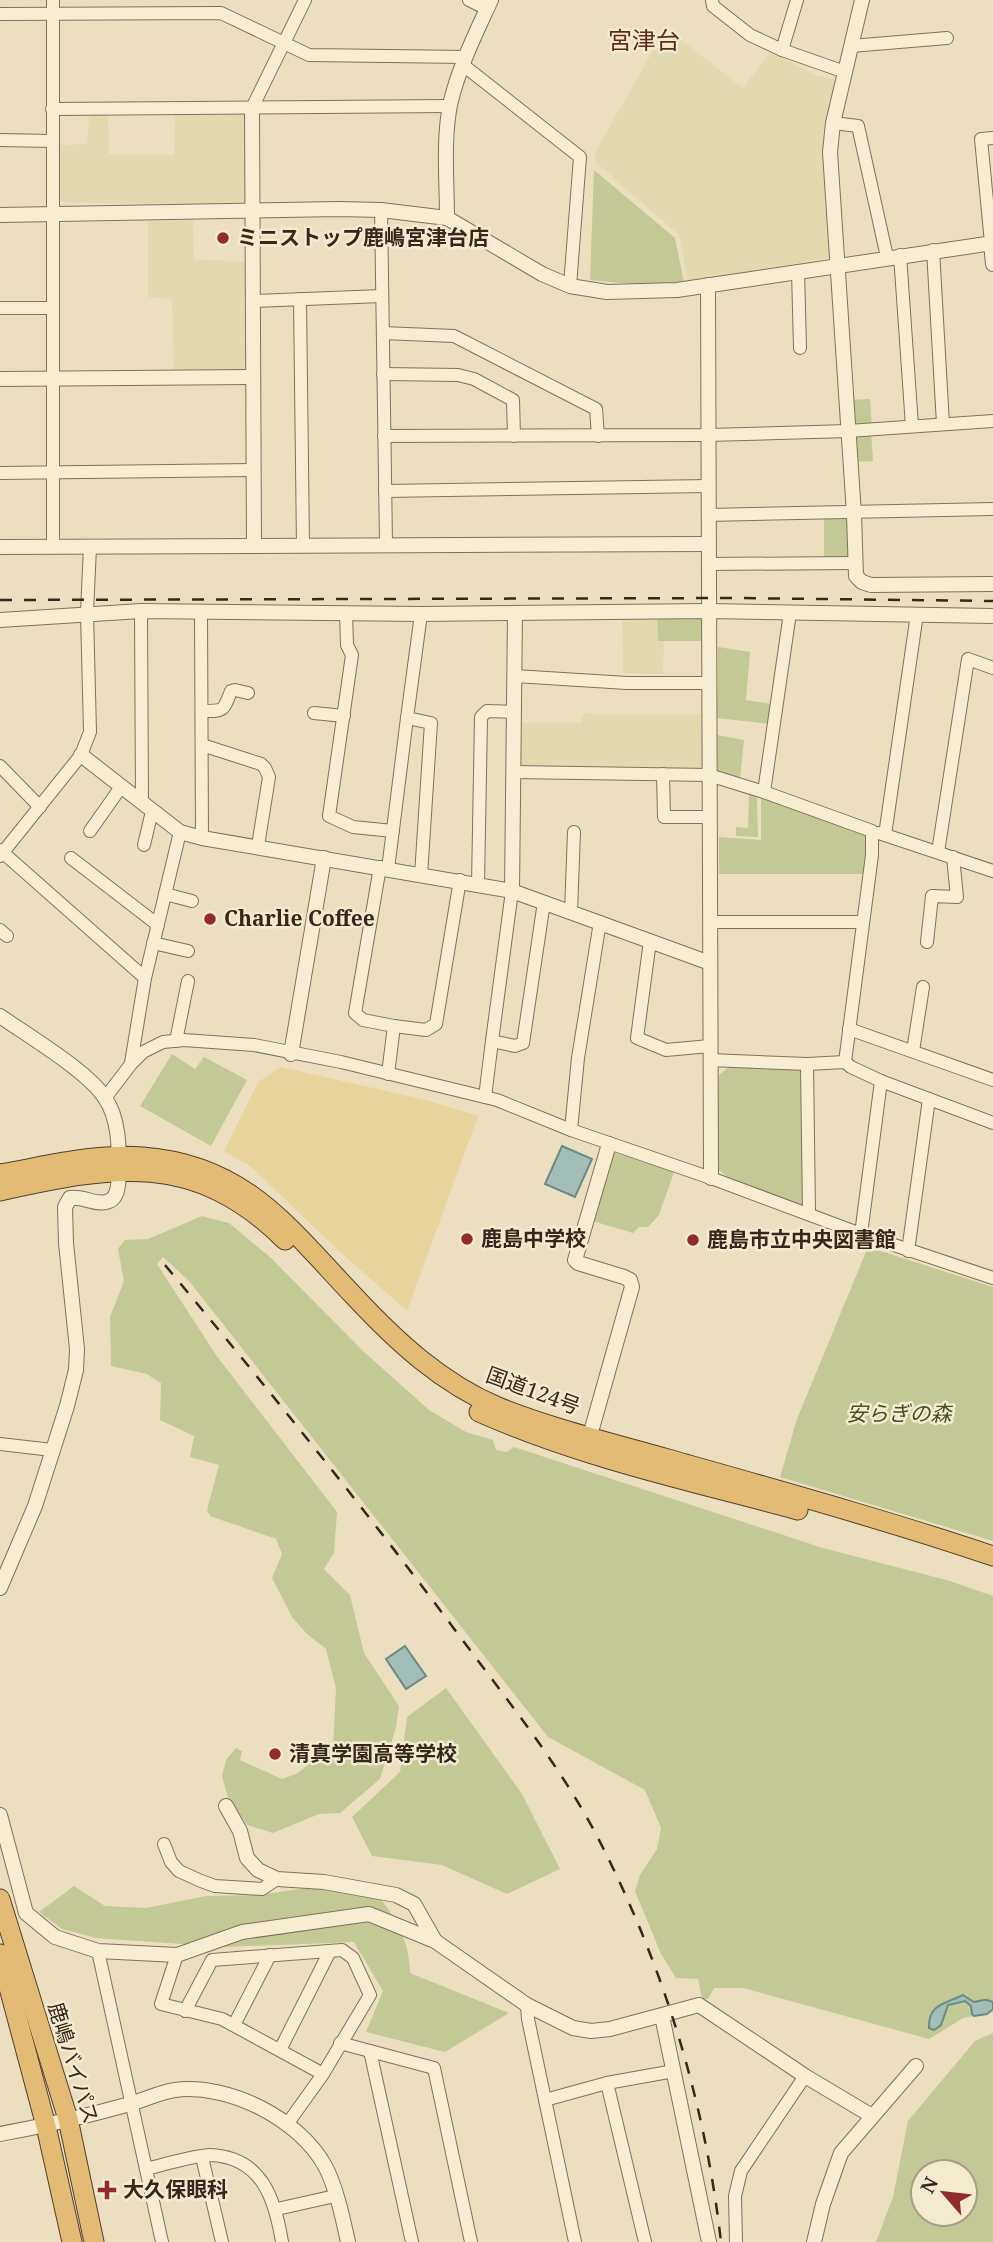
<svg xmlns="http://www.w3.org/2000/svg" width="993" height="2242" viewBox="0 0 993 2242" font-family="'Noto Serif','Noto Sans JP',serif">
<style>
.farmland{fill:#e1daae}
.green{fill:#c2c994;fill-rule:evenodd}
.sand{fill:#e7d59d}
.water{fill:#a3beb6;stroke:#6a8b84;stroke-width:2}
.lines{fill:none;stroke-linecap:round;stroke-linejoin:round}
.minor-casing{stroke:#847059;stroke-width:14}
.tertiary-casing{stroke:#847059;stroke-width:16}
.trunk-casing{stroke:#513f2d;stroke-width:21}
.minor{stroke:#f7edd2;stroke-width:12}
.tertiary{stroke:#f7edd2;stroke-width:14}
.trunk{stroke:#e4bb75;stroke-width:19}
.rail{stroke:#34281d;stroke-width:2.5;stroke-dasharray:12 12;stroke-linecap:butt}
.poi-dot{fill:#902c2b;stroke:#f4eacf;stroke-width:2.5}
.labels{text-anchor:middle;stroke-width:5;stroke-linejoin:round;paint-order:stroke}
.poi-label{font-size:21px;font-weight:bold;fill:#34281d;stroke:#f4eacf;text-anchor:start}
.street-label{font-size:21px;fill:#34281d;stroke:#f4eacf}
.park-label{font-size:21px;font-style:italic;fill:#445024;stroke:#f4eacf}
.quarter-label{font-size:24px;fill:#5f2d1e;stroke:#f4eacf}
</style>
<rect width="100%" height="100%" fill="#ecdfc0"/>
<g class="farmland">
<path d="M666 28 743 88 770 52 818 76 838 80 825 129 829 258 688 282 679 235 595 162V152Z"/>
<path d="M245 113 247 205 58 202 59 145 87 144 89 116 108 115 109 154 174 155 175 114Z"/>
<path d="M193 220 194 259 246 262 247 372H174L172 299 148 297V221Z"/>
<path d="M657 616 658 640 664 641 663 674 623 673 622 617Z"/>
<path d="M584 713 600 715 704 714 705 763 700 768 518 769 519 723H581Z"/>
</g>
<g class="green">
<path d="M594 170 675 238 684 283 642 285 590 280Z"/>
<path d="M870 399 872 427 850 429 848 400Z"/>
<path d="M871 431 873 461 852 462 849 432Z"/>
<path d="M853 515V562H824V516Z"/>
<path d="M702 615 705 619V641H658L657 616Z"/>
<path d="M718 647 750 652 746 700 772 704 770 724 717 718Z"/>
<path d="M717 735 744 740 740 779 714 773Z"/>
<path d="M749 793 757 797 758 837 736 836V827L748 828Z"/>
<path d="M761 797 867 836 865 874H719V837L761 840Z"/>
<path d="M172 1054 195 1069 204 1057 247 1080 211 1146 140 1106Z"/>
<path d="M804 1067 805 1209 729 1178 719 1170 716 1121 719 1075 728 1068Z"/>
<path d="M609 1151 674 1172 659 1215 648 1227H639L633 1233 589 1220Z"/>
<path d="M202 1216 229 1223 271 1258 363 1351 429 1410 466 1432 493 1440 496 1450 507 1452 514 1447 823 1548 950 1581 993 1596V2012L963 2018 929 2039 743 1988H714L708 1999H702L698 1979 676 1978 661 1954 635 1891 640 1875 657 1849 661 1828 645 1790 548 1737 189 1281 163 1257 157 1264 216 1355 337 1512 334 1553 324 1569 350 1595 364 1653 399 1706 396 1727 380 1779 340 1813 319 1814 273 1833 247 1825 228 1798 222 1776 226 1760 236 1748 242 1751 240 1760 282 1779 296 1774 333 1747 336 1688 326 1649 307 1634 292 1617 272 1578 282 1554 276 1539 210 1516 207 1510 219 1465 190 1457 194 1436 160 1420 161 1383 147 1374 111 1366 110 1317 124 1281 118 1249 125 1240 148 1239Z"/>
<path d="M868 1247 993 1287V1541L780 1477 797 1419Z"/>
<path d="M446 1688 522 1794 560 1869 507 1894 442 1865 372 1856 352 1817 400 1772 407 1717Z"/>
<path d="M356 1881C380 1890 398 1921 406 1945 409 1954 409 1964 410 1973L509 2013 445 2052 366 2032 383 1991 354 1942 225 1947 96 1938 62 1929 39 1912 74 1886 105 1906 146 1908 206 1896 258 1895Z"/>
<path d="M993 2033V2242H876L893 2197 908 2121 975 2041ZM965 2172V2214H923V2172Z"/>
</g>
<path class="sand" d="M281 1067 430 1101 478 1116 407 1311 339 1251 250 1166 224 1151 258 1082Z"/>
<g class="water">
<path d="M562 1146 592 1159 575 1197 545 1184Z"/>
<path d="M405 1646 426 1676 406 1689 386 1659Z"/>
<path d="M963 1995 974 2002C981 2001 985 1998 993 2002V2009L987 2014 974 2016 972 2014 971 2006 965 2001 948 2005 941 2025 934 2030 929 2028C928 2004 945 2004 963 1995Z"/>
</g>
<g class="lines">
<defs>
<g id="minor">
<path d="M53 0V547"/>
<path d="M469 0 487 9"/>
<path d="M712 0 713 6 750 35 782 50 845 72"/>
<path d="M0 14 221 13 309 55 466 57"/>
<path d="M851 46 947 38"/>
<path d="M782 50 797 0"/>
<path d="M463 65 580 157 570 286"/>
<path d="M252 108 305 0"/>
<path d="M52 109 450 106"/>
<path d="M833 123 858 126 887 257"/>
<path d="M0 140 52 141"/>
<path d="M381 210 386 543"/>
<path d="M991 243 981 139 993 138"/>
<path d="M933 250 943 424"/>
<path d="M900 255 912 426"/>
<path d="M798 271 800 348"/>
<path d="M300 299 303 546"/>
<path d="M253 301 382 296"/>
<path d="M0 308H52"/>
<path d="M383 333 454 336 596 409 598 436"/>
<path d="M383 374 458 375 474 379 513 400 514 436"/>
<path d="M384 436 708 435 848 431 993 421"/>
<path d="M0 473 253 470"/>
<path d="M385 491 708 486"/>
<path d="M708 515 993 509"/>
<path d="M708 564 855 563"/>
<path d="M141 611 142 803"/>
<path d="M201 611 202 838"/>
<path d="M346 613 347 645 352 655 329 816 353 827 393 831"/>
<path d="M421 614 407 718 431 723 421 875"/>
<path d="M515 676 627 683H708"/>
<path d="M202 711C224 711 223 712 231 691L235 690 248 693"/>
<path d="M314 713 344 716"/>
<path d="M202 745 261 764 265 768 269 777 258 846"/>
<path d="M0 766 40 807"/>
<path d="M513 772 709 775 764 792 872 831V855L845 1062 851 1067 881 1081 993 1123"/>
<path d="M663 774 664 817H709"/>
<path d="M764 792 790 613"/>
<path d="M90 831 121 787"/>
<path d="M879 833 993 871"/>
<path d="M885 835 917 614"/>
<path d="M144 845 152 811"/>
<path d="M0 850 145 978"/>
<path d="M938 852 968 659 993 668"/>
<path d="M0 856 81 755 90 732 87 613 90 547"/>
<path d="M71 858 158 925"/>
<path d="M380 867 355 1013 363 1020 394 1026 426 1030 436 1024 460 880"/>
<path d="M388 869 407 718"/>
<path d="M478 884 481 717 487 711 514 712"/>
<path d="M165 894 192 901"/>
<path d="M571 912 574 832"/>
<path d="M710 922H862"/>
<path d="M0 930 7 936"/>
<path d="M650 941 637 1038 666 1050 710 1046"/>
<path d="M927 942 932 896 957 897 953 857"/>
<path d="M153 943 188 951"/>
<path d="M849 1029 993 1080"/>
<path d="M176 1041 188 981"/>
<path d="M492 1041 512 891"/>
<path d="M913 1051 923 987"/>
<path d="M710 1060 807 1064 845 1062"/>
<path d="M131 1063 145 978 180 832"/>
<path d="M807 1064 809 1213"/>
<path d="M388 1074 394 1026"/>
<path d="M485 1097 492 1041 515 1046 523 1043 544 902"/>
<path d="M105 1098 131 1064 143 1052 163 1042 184 1040 254 1045 341 1062 497 1100 571 1130 711 1178 861 1234 993 1278"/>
<path d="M571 1130 578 1058 600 922"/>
<path d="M861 1234 881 1081"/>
<path d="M908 1251 929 1099"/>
<path d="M0 1444 52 1450"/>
<path d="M164 1844 171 1862 179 1871 201 1881 215 1886 262 1889 277 1879"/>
<path d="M98 1951 162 2242"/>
<path d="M177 1955 161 2004 222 2019 323 2074"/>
<path d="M527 2005 528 2019 575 2242"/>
<path d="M185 2011 212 1960 342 1950 353 1958 370 1995 323 2074 288 2123"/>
<path d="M234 2025 270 1955"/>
<path d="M340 2043 434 2068 471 2242"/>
<path d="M280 2050 330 1951"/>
<path d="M370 2051 412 2242"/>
<path d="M607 2083 645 2242"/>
<path d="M545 2100 607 2083 674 2071"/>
<path d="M202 2157 222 2242"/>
<path d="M146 2169C163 2165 195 2155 210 2155 262 2157 275 2199 282 2242"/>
<path d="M277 2209 335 2196"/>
<path d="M736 2242 735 2196 741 2171 805 2076"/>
</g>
<g id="tertiary">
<path d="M862 0 833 123 830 152 854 514 856 576 862 582 871 585 993 584"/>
<path d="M252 108 254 546"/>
<path d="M0 215 339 209 381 210 447 218 542 274 570 286 607 292 677 290 993 243"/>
<path d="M447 218C447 181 443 142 450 105 458 69 476 33 491 0"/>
<path d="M991 243 993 264"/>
<path d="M708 285 711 1178"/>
<path d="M0 379 253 377"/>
<path d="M0 547 708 544"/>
<path d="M0 620 141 611 421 614 708 611 993 616"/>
<path d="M81 755 180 832 202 838 512 891 710 963"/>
<path d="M512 891 515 613"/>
<path d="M0 1016C27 1035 89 1072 105 1098 120 1120 119 1151 119 1176 118 1186 118 1200 106 1202 93 1205 85 1196 70 1198L65 1207 66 1243 77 1349 76 1370 67 1406 35 1506 0 1588"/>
<path d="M291 1054 324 858"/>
<path d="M587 1446 632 1287 630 1280 624 1277 578 1263 575 1260 609 1144"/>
<path d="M226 1806 240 1831 247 1858 258 1870 277 1879 324 1882 396 1895 414 1904 435 1941"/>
<path d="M0 1815 26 1913 55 1937 98 1951 177 1955 242 1932 369 1914 435 1941 527 2005 573 2028 591 2031 610 2029 699 2005 805 2076 872 2116"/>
<path d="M662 2016 709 2242"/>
<path d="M0 2134C44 2126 87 2116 130 2104 144 2100 160 2092 175 2090 229 2083 299 2119 325 2166 336 2186 343 2219 348 2242"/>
<path d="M814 2242 823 2204 841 2153 916 2066"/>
</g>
<g id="trunk">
<path d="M0 1174C47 1166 95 1153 143 1157 246 1165 289 1228 354 1296 396 1341 441 1383 498 1407 553 1429 612 1443 668 1459 777 1490 886 1520 993 1556"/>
<path d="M0 1191C113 1166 194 1150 285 1240"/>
<path d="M479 1412C580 1457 691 1481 798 1510"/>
<path d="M0 1899 68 2119 94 2242"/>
<path d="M0 1954 46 2126 72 2242"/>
</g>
</defs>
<use href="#minor" class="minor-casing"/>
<use href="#tertiary" class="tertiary-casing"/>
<use href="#trunk" class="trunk-casing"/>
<use href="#minor" class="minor"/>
<use href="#tertiary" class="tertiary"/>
<use href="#trunk" class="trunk"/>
<g class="rail">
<path d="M0 600 734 598 993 601"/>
<path d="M165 1265C266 1386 364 1508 458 1634 507 1700 560 1765 598 1838 663 1964 705 2101 721 2242"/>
</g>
</g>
<g class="poi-dot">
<circle cx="223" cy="238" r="7"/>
<circle cx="210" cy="919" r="7"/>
<circle cx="467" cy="1239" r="7"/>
<circle cx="693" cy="1240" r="7"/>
<circle cx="275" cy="1754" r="7"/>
<path d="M103.5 2179.5h7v7h7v7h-7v7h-7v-7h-7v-7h7z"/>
</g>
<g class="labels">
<g class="poi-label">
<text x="237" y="245">ミニストップ鹿嶋宮津台店</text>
<text x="224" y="926">Charlie Coffee</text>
<text x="481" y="1246">鹿島中学校</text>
<text x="707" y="1247">鹿島市立中央図書館</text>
<text x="289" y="1761">清真学園高等学校</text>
<text x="123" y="2197">大久保眼科</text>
</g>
<g class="street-label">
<text transform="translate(533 1391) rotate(20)" y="7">国道124号</text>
<text transform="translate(73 2063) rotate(73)" y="7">鹿嶋バイパス</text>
</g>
<g class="park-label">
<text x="899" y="1421">安らぎの森</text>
</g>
<g class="quarter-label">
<text x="644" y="49">宮津台</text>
</g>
</g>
<g transform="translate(944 2193) rotate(298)"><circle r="33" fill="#f4eacf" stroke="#a79c88" stroke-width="2"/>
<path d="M0-5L12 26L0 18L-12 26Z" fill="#902c2b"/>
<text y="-10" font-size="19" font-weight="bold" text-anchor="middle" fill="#34281d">N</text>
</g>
</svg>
